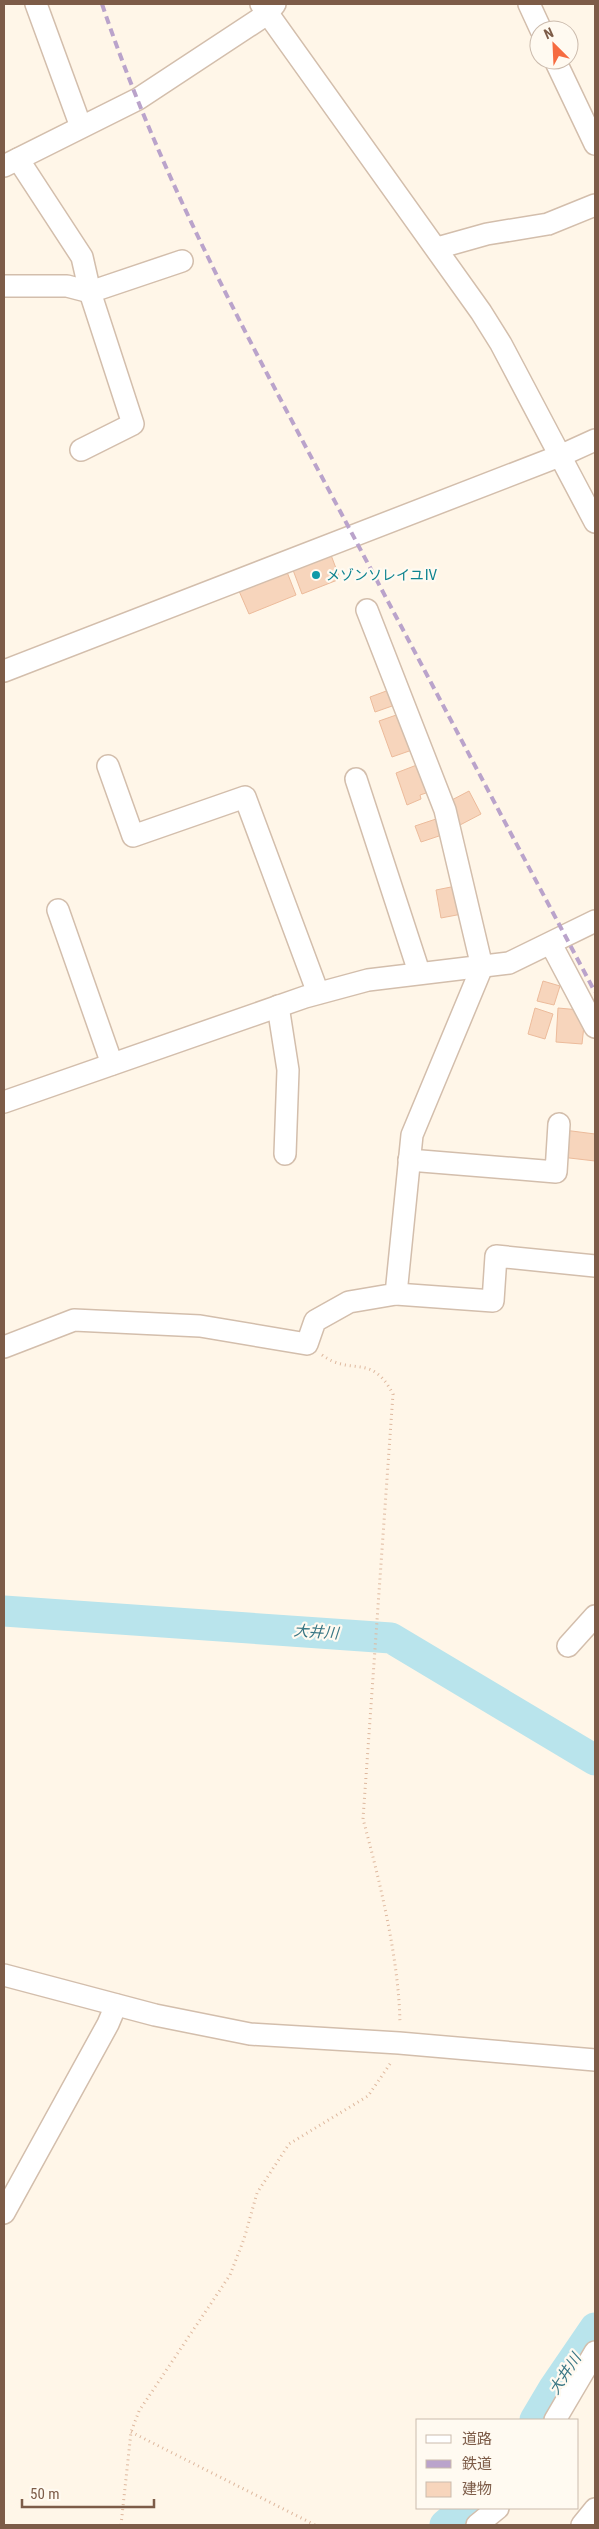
<svg xmlns="http://www.w3.org/2000/svg" width="599" height="2529" viewBox="0 0 599 2529" font-family="'Roboto Condensed','Noto Sans JP',sans-serif">
<style>
.lines{fill:none;stroke-linecap:round;stroke-linejoin:round}
.river{stroke:#b9e4ec;stroke-width:31}
.building{fill:#f7d5bc;stroke:#ecbb9b}
.minor-casing{stroke:#d3beac;stroke-width:24}
.path{stroke:#deb89e;stroke-width:3;stroke-dasharray:1 4;stroke-linecap:butt}
.minor{stroke:#fff;stroke-width:21}
.rail{stroke:#baa3cb;stroke-width:4;stroke-dasharray:8 5;stroke-linecap:butt}
.culture-dot{fill:#0f9aa8;stroke:#fffaf1;stroke-width:2}
.labels{text-anchor:middle;stroke-width:4.5;stroke-linejoin:round;paint-order:stroke}
.culture-label{font-size:14px;fill:#0d838f;stroke:#fffaf1;text-anchor:start}
.water-label{font-size:15px;font-style:italic;fill:#397684;stroke:#fffaf1}
</style>
<rect width="100%" height="100%" fill="#fff6e8"/>
<g class="lines">
<g class="river">
<path d="M4 1611 391 1638 595 1760"/>
<path d="M535 2420 554 2388 595 2328"/>
<path d="M445 2525 465 2508"/>
</g>
</g>
<g class="building">
<path d="M331 555 340 579 302 594 293 570Z"/>
<path d="M287 572 296 595 249 614 239 591Z"/>
<path d="M389 690 395 705 375 712 370 697Z"/>
<path d="M402 713 415 749 392 757 379 721Z"/>
<path d="M422 763 432 791 420 795 421 799 407 805 396 773Z"/>
<path d="M469 791 481 814 460 825 448 802Z"/>
<path d="M439 818 445 834 421 842 415 826Z"/>
<path d="M456 886 462 914 441 918 436 890Z"/>
<path d="M543 981 560 986 554 1005 537 1001Z"/>
<path d="M535 1008 553 1014 545 1039 528 1034Z"/>
<path d="M558 1008 580 1010 585 1016 582 1044 556 1042Z"/>
<path d="M564 1130 595 1134V1161L561 1157Z"/>
</g>
<g class="lines">
<defs>
<g id="minor">
<path d="M36 4 81 127"/>
<path d="M261 4 481 312 501 344 595 522"/>
<path d="M529 4 541 30"/>
<path d="M555 60 595 144"/>
<path d="M18 159 82 257 90 292 133 424 81 450"/>
<path d="M4 166 138 99 267 14 275 4"/>
<path d="M437 248 487 234 548 224 595 205"/>
<path d="M4 286H67L90 292 182 261"/>
<path d="M4 671 562 455 595 440"/>
<path d="M108 766 133 836 245 797 318 993"/>
<path d="M356 779 419 972"/>
<path d="M58 910 112 1064"/>
<path d="M551 944 595 1027"/>
<path d="M278 1006 288 1070 285 1154"/>
<path d="M4 1102 305 997 368 980 509 963 595 921"/>
<path d="M409 1160 556 1172 559 1124"/>
<path d="M396 1294 493 1301 496 1256 595 1266"/>
<path d="M4 1347 74 1320 200 1326 307 1344 315 1321 349 1302 396 1294 412 1135 482 967 445 810 367 610"/>
<path d="M568 1646 595 1616"/>
<path d="M4 1975 155 2015 250 2034 399 2043 595 2060"/>
<path d="M4 2213 108 2024 116 2005"/>
<path d="M555 2420 595 2352"/>
<path d="M477 2525 498 2508"/>
<path d="M582 2525 595 2509"/>
</g>
</defs>
<use href="#minor" class="minor-casing"/>
<g class="path">
<path d="M322 1355C352 1377 371 1352 393 1394L363 1819C380 1882 399 1959 400 2024"/>
<path d="M131 2432 315 2525"/>
<path d="M121 2525 131 2432 139 2411 230 2275 244 2239 257 2193 289 2144 368 2096 392 2061"/>
</g>
<use href="#minor" class="minor"/>
<path class="rail" d="M102 4C162 182 252 346 340 511 425 671 510 832 595 992"/>
</g>
<circle class="culture-dot" cx="316" cy="575" r="5"/>
<g class="labels">
<g class="culture-label">
<text x="326" y="580">メゾンソレイユⅣ</text>
</g>
<g class="water-label">
<text transform="translate(316 1632) rotate(4)" y="5">大井川</text>
<text transform="translate(565 2374) rotate(-57)" y="5">大井川</text>
</g>
</g>
<rect width="599" height="2529" fill="none" stroke="#7d5c48" stroke-width="10"/>
<rect x="416" y="2419" width="162" height="90" fill="#fffaf1" stroke="#cbbbad"/>
<rect x="426" y="2435" width="25" height="8" fill="#ffffff" stroke="#cbbbad"/>
<text x="462" y="2444" font-size="15" fill="#7d5c48">道路</text>
<rect x="426" y="2460" width="25" height="8" fill="#baa3cb" stroke="#cbbbad"/>
<text x="462" y="2469" font-size="15" fill="#7d5c48">鉄道</text>
<rect x="426" y="2482" width="25" height="15" fill="#f7d5bc" stroke="#cbbbad"/>
<text x="462" y="2494" font-size="15" fill="#7d5c48">建物</text>
<g transform="translate(554 45) rotate(336)"><circle r="24" fill="#fffaf1" stroke="#cbbbad"/>
<path d="M0-4L9 19L0 12L-9 19Z" fill="#f66b40"/>
<text y="-8" font-size="14" font-weight="bold" text-anchor="middle" fill="#7d5c48">N</text>
</g>
<path d="M22 2499v8h132v-8" fill="none" stroke="#7d5c48" stroke-width="2.5"/>
<text x="30" y="2499" font-size="15" fill="#7d5c48" stroke="#fffaf1" stroke-width="4" paint-order="stroke">50 m</text>
</svg>
